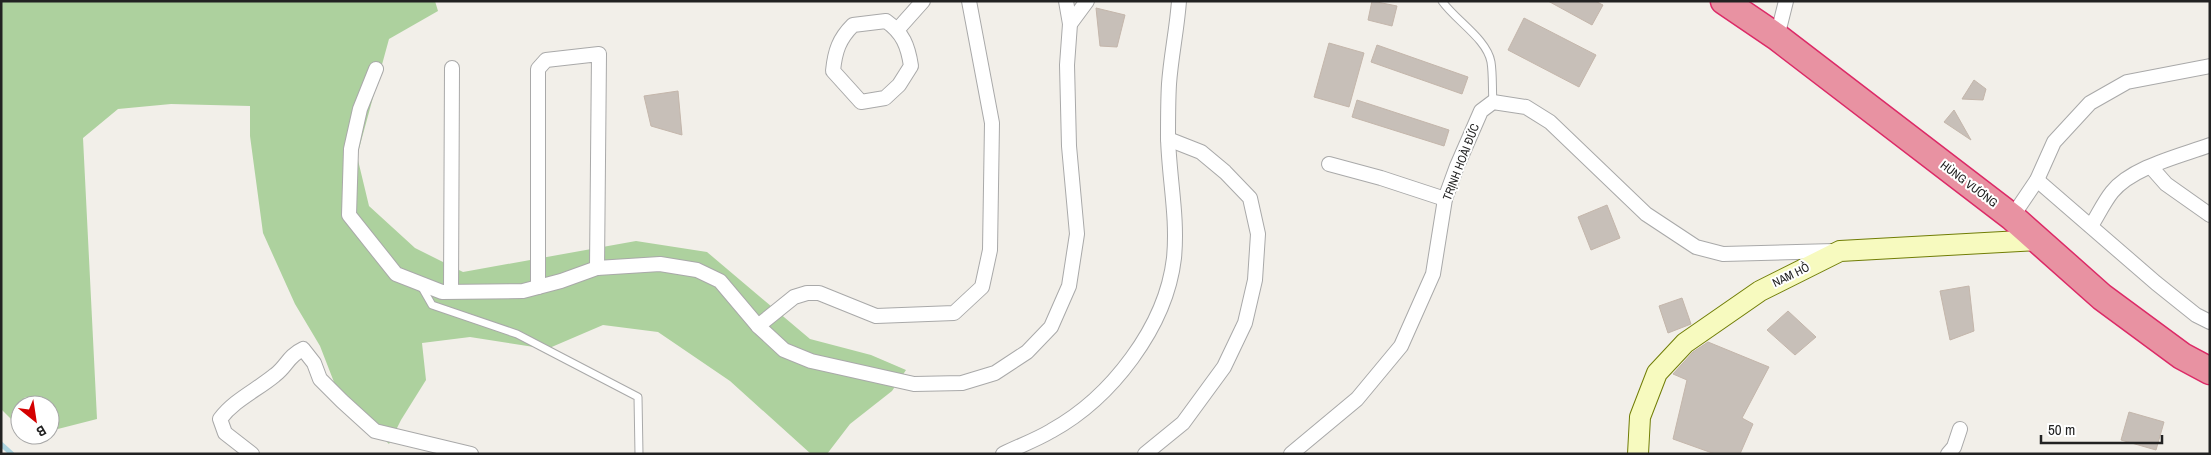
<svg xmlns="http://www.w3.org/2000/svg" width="2211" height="455" viewBox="0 0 2211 455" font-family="'Archivo Narrow',sans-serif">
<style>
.forest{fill:#add19e}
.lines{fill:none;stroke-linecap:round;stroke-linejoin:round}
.stream{stroke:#aad3df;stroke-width:5}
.building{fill:#c7bfb8;stroke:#c4b6ab}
.lane-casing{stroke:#a9a9a9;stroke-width:9}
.street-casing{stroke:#a9a9a9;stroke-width:16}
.secondary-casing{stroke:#707d05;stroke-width:22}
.highway-casing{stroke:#dc2a67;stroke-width:29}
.lane{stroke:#fff;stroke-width:7}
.street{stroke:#fff;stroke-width:14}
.secondary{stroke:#f7fabf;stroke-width:20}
.highway{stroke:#e892a2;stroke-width:26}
.labels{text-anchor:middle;stroke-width:4;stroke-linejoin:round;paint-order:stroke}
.street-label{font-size:12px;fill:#222;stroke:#fff}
</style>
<rect width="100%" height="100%" fill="#f2efe9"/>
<path class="forest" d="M1 1H435L438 11 389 39 357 156 369 206 415 248 463 272 636 241 707 252 810 339 871 355 906 370 892 391 850 424 827 454H811L730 381 658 332 603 325 547 349 470 337 422 343 426 380 401 420 389 444 339 395 320 346 295 304 263 233 250 136V106L171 104 118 109 83 138 97 419 50 431V405H20V428L1 409Z"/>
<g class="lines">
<path class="stream" d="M1 444 12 454"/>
</g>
<g class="building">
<path d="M1372 1 1397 6 1392 26 1368 20Z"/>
<path d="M1548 1H1595L1603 5 1592 25Z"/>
<path d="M1096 8 1125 15 1117 47 1100 46Z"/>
<path d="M1524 18 1596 55 1579 87 1508 50Z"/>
<path d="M1329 43 1364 53 1349 107 1314 97Z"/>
<path d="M1377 45 1468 77 1462 94 1371 62Z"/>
<path d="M1974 80 1986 89 1983 100 1962 99Z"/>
<path d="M678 91 682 135 651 126 644 96Z"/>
<path d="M1357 100 1449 130 1444 146 1352 117Z"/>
<path d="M1954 110 1971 140 1944 122Z"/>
<path d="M1607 205 1620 238 1591 250 1578 217Z"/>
<path d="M1969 286 1974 331 1950 340 1940 291Z"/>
<path d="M1682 298 1691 324 1668 333 1659 306Z"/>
<path d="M1788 311 1816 337 1795 355 1767 330Z"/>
<path d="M1708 342 1769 367 1742 418 1753 424 1740 454H1715L1673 439 1687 380 1673 374 1693 352Z"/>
<path d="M2129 412 2164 422 2156 450 2121 440Z"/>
</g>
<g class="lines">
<defs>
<g id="lane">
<path d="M1442 1C1455 20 1487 39 1491 62 1493 75 1492 89 1493 102"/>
<path d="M420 284 432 305 517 334 638 397 639 454"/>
</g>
<g id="street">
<path d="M1066 1 1070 24"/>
<path d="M886 21C903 33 908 46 911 66L899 85 885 98 861 102 833 71C835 51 839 39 853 25Z"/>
<path d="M898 29 923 1"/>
<path d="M1777 37 1786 1"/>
<path d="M376 69 360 109 351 149 349 215 396 274 442 292 523 291 561 281 597 268 660 264 697 270 720 281 758 326 784 350 811 361 914 384 962 383 995 373 1027 352 1051 327 1069 286 1077 234 1069 146 1067 65 1070 24 1087 1"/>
<path d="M1329 164 1381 178 1445 199"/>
<path d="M2151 167 2166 184 2210 215"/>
<path d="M2037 180 2156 283 2196 315 2210 322"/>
<path d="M2012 217 2037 180 2054 142 2090 103 2127 82 2210 66"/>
<path d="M2091 226C2098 215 2104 202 2112 192 2132 167 2180 156 2210 145"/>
<path d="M538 287V69L546 60 599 54 597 268"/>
<path d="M451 291 452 68"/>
<path d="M758 326 794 297 807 293H819L876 316 954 313 982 287 990 250 992 123 969 1"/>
<path d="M252 454 225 433 220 419C234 400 257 390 275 375 287 366 288 356 303 349L314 363 320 379 342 401 375 431 471 454"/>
<path d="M1003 454C1019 446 1036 440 1051 431 1111 398 1166 327 1174 258 1178 217 1169 178 1168 137 1168 120 1168 101 1169 84 1171 56 1177 29 1179 1"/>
<path d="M1145 454 1183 423 1224 367 1245 323 1255 280 1258 234 1250 198 1225 172 1201 152 1168 139"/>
<path d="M1291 454 1357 399 1401 346 1433 274 1445 199 1457 166 1481 111 1493 102 1526 107 1550 122 1646 214 1696 247 1723 254 1834 251"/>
<path d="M1948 454 1954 447 1960 429"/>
</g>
<path id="secondary" d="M1638 454 1640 417 1657 373 1685 343 1760 291 1840 251 2037 240"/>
<path id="highway" d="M1724 1 1777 37 2012 217 2102 297 2182 356 2210 371"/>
</defs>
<use href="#lane" class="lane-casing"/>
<use href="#street" class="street-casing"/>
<use href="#secondary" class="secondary-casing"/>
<use href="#highway" class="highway-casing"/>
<use href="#lane" class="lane"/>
<use href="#street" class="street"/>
<use href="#secondary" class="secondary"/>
<use href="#highway" class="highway"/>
</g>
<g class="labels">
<g class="street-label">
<text transform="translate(1461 162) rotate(-69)" y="4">TRỊNH HOÀI ĐỨC</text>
<text transform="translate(1969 184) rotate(37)" y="4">HÙNG VƯƠNG</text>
<text transform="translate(1791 275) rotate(-26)" y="4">NAM HỒ</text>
</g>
</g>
<rect width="2211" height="455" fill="none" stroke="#222222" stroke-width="5"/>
<g transform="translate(35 420) rotate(150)"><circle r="24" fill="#ffffff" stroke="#a7a7a7"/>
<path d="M0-4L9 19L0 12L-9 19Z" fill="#d40000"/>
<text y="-8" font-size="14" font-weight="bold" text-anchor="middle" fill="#222222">B</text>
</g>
<path d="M2041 435v8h121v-8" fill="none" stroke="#222222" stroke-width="2.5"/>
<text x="2048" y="435" font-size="15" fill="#222222" stroke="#ffffff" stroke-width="4" paint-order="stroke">50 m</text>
</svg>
